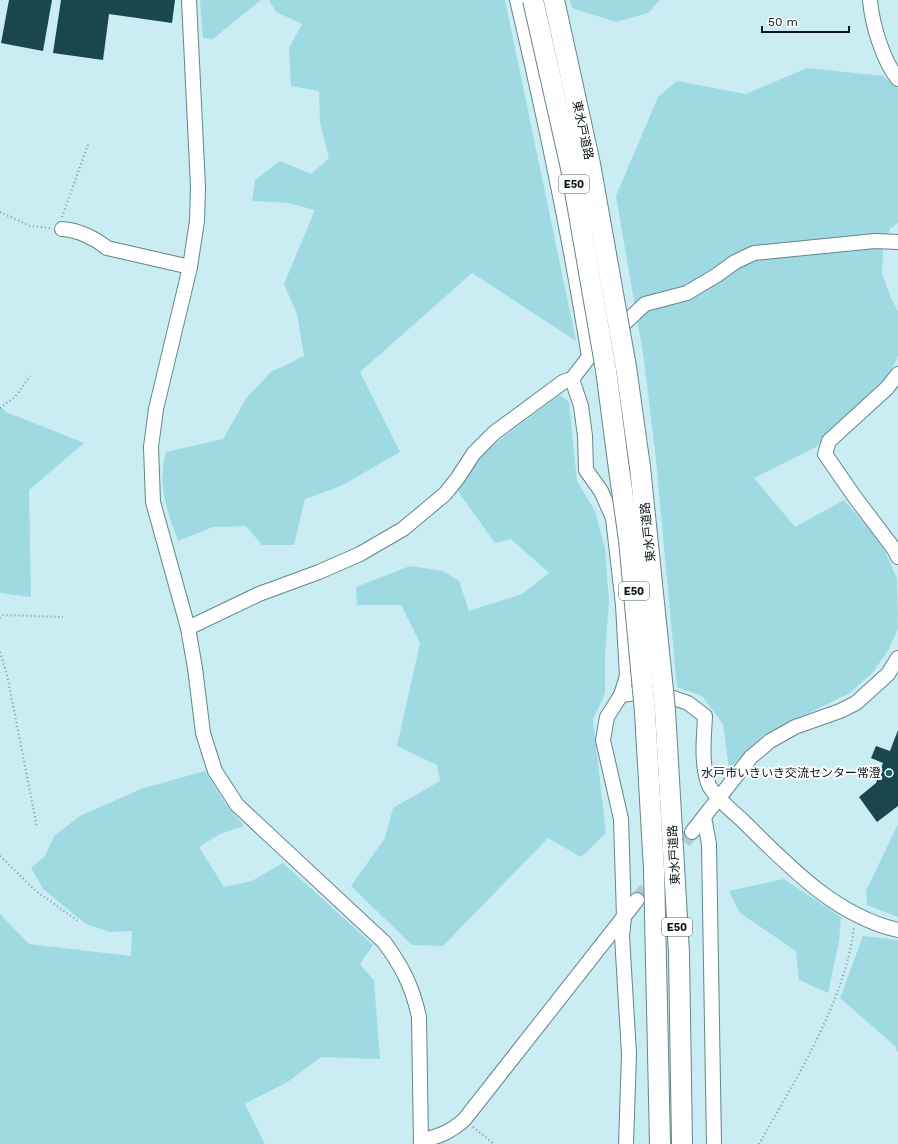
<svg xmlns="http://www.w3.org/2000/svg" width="898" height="1144" viewBox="0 0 898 1144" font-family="'Work Sans','Noto Sans JP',sans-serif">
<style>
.green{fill:#9fdae3}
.building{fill:#1a474d}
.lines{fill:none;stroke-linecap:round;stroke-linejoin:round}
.minor-tunnel{stroke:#accdd1;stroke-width:14;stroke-dasharray:14 7;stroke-linecap:butt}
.minor-casing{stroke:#64868a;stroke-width:16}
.highway-casing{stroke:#64868a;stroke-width:22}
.path{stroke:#7b969a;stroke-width:2;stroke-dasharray:1 3;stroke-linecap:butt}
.minor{stroke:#fff;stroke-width:14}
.highway{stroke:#fff;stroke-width:20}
.highway-bridge-casing{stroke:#64868a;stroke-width:22;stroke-linecap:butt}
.highway-bridge{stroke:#fff;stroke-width:20}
.poi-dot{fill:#18646e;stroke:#fff;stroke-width:1.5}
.labels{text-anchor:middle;stroke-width:4;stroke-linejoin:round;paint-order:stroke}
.shield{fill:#fff;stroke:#535c5d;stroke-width:1}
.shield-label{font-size:11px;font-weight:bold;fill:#091618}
.street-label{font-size:12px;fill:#091618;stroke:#fff}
.poi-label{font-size:12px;fill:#091618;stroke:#fff;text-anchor:end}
</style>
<rect width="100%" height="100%" fill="#c9edf2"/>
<g class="green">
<path d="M200 0H261L213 39 203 38Z"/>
<path d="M269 0H505L576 341 472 273 360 372 400 452 341 486 305 499 294 545H262L246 526 213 527 178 541C167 511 157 484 166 452L223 439 247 397 271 372 304 356 297 314 284 284 315 210 288 203 252 201 255 180 280 161 311 174 329 158 320 123 319 91 291 86 289 48 302 24 276 12Z"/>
<path d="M570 0H660L648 13 616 22 572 8Z"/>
<path d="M807 68 883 76 898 88V223L890 229 883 250 882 273 891 298 898 311V355L895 363 882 382 816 447 754 478 795 527 844 500 882 544 897 579 898 628 889 649 873 672 850 693 762 736 729 769 723 724 702 696 677 687 656 460 644 360 616 196 658 97 677 81 746 94Z"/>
<path d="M560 395 569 402 577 481 595 511 605 548 609 602 605 653V693L593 720 606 833 581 857 548 838 443 946 412 945 351 886 385 838 393 808 440 781 437 765 397 746 420 643 401 605H357L356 587 410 566 443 571 459 581 469 611 522 594 549 573 511 539 495 543 457 490 482 455 506 435Z"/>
<path d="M0 407 6 412 84 443 29 490 31 597 0 593Z"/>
<path d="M205 771 224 802 244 826 220 834 199 847 224 887 252 881 283 863 373 945 360 964 374 981 380 1059 321 1057 289 1081 245 1104 265 1144H0V914L29 944 131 956 132 931 110 932 86 924 43 889 31 868 45 856 54 836 80 816 141 789Z"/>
<path d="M898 824V917L867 905 866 891Z"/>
<path d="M784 879 841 917 839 941 828 993 799 980 796 951 740 913 729 891Z"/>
<path d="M863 936 898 940V1053L895 1046 840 998Z"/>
</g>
<g class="building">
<path d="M9 0H52L43 51 1 43Z"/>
<path d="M61 0H175L172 23 109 14 103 60 53 53Z"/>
<path d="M898 730V806L877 822 859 797 876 783 883 763 871 758 876 746 890 751Z"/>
</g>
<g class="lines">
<g class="minor-tunnel">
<path d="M671 858 692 832"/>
<path d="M637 900 656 876"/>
</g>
<defs>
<g id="minor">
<path d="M189 0 198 187 197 221 190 267 156 409 151 447 153 502 188 628 195 668 203 733 215 771 237 805 384 942C402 966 413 988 419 1017L421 1144"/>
<path d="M517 0C545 118 570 237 589 357"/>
<path d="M870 0C872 24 883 61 898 79"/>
<path d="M62 229C78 230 95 238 107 248L190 267"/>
<path d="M898 374 887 388 829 441 825 454 854 496 894 549 898 557"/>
<path d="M572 379 581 406 585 436 586 470 601 491 613 518 623 605 627 676 621 695 607 717 603 740 621 819 624 917 622 936 629 1054 626 1144"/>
<path d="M188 628 259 594 319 572 360 554 403 529 445 494 457 479 474 453 494 433 563 382 572 379 589 357 645 304 687 293 717 275 735 262 754 253 875 241 898 242"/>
<path d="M621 695 653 691 688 703 705 716C704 737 701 762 708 783 711 793 732 811 741 819 786 863 833 915 898 930"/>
<path d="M704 817 709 844 714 1144"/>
<path d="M692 832 751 757 770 741 795 727 840 711 856 703 888 674 898 658"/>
<path d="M421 1140C439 1137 450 1132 464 1120L637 900"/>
</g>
<g id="highway">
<path d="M626 367 640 467"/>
<path d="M606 370 619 469"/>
<path d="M665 710 679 953 682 1144"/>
<path d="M645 712 654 869 660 1144"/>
</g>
</defs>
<use href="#minor" class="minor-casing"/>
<use href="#highway" class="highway-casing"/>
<g class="path">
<path d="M0 212 30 226 50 228"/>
<path d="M62 217 89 142"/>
<path d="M0 408 15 397 30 376"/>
<path d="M0 618 2 615 63 617"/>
<path d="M0 652 7 675 37 827"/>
<path d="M0 856 36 891 78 921"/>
<path d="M473 1127 494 1144"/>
<path d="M759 1144C795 1081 846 999 854 927"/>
</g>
<use href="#minor" class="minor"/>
<use href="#highway" class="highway"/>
<defs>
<g id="highway-bridge">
<path d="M533 0 571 168 606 370"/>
<path d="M554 0 590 164 626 367"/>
<path d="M640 467 665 710"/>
<path d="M619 469 629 540 645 712"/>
</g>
</defs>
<use href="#highway-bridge" class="highway-bridge-casing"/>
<use href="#highway-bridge" class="highway-bridge"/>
</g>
<circle class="poi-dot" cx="889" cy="773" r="4"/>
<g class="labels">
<g class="shield">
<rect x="559" y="175" width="30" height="18" rx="3"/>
<rect x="619" y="582" width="30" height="18" rx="3"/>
<rect x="662" y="918" width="30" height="18" rx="3"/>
</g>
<g class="shield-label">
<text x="574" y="188">E50</text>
<text x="634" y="595">E50</text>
<text x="677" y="931">E50</text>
</g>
<g class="street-label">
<text transform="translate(583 130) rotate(78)" y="4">東水戸道路</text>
<text transform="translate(648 532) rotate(-96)" y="4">東水戸道路</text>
<text transform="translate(674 855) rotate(-93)" y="4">東水戸道路</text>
</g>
<g class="poi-label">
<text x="881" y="777">水戸市いきいき交流センター常澄</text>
</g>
</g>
<path d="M762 26v6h87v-6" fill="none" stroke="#091618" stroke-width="2"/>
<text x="768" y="26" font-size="12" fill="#091618" stroke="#ffffff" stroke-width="3" paint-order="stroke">50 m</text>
</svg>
